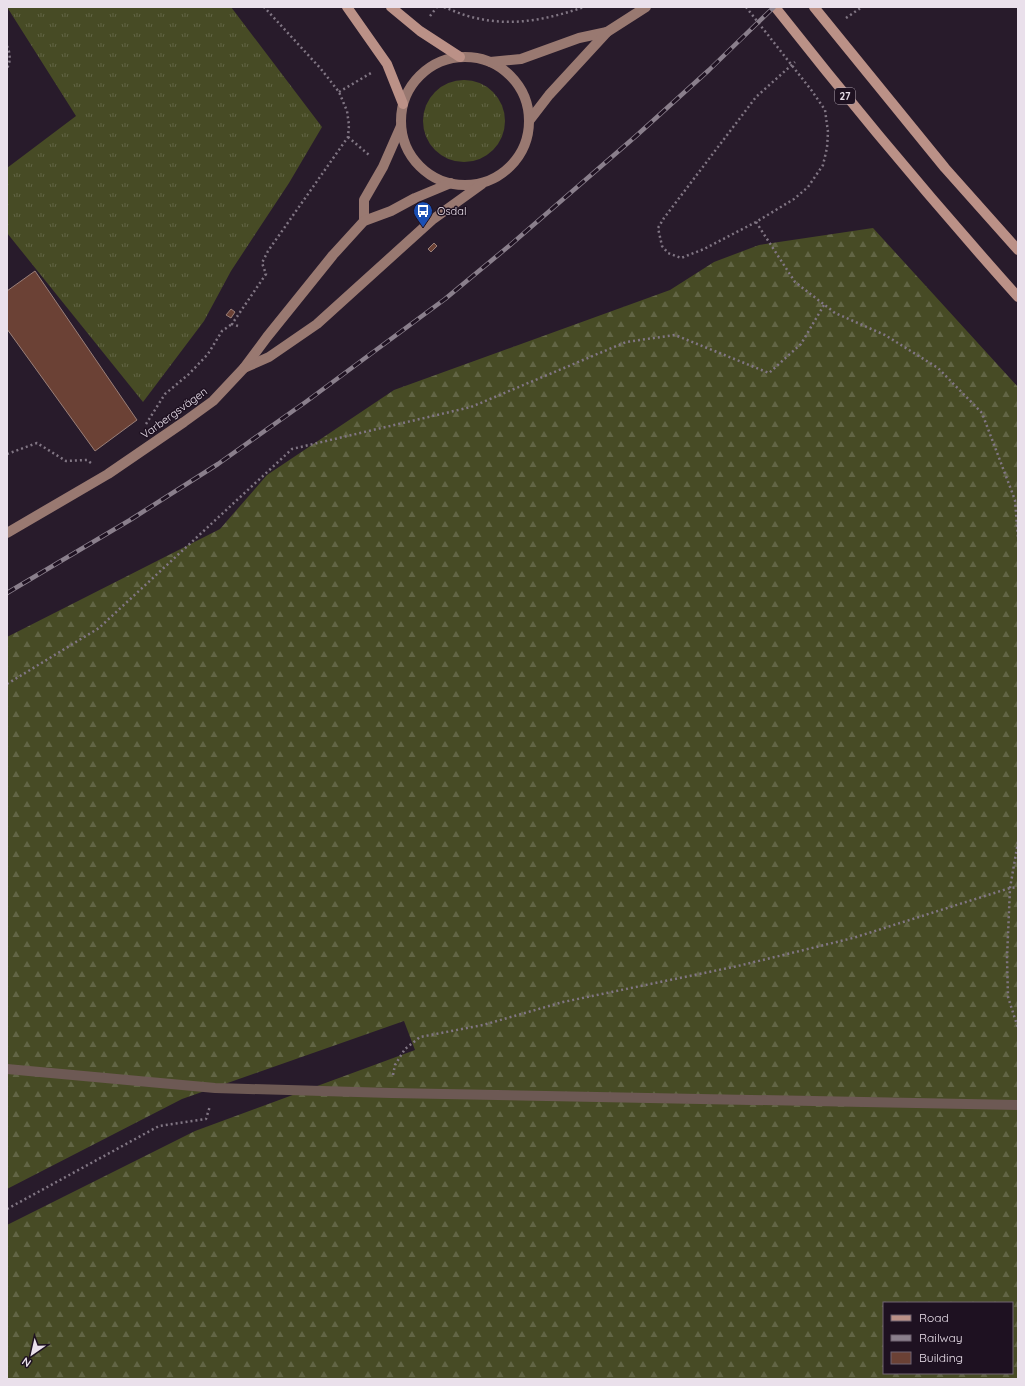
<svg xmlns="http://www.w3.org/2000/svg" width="1025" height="1386" viewBox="0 0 1025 1386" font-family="Quicksand,sans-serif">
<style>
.grass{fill:url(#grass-tufts)}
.forest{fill:url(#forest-firs);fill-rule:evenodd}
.building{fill:#6b4135;stroke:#9a7f78}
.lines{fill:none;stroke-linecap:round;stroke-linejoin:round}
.path{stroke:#817684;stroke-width:2.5;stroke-dasharray:2 3;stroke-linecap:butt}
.street{stroke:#6d5954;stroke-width:10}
.secondary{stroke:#997971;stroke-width:10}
.primary{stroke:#bb9187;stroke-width:10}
.rail-casing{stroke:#8a7f8c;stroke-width:4.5}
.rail{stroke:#1e1121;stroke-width:3;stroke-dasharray:9;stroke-linecap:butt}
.labels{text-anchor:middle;stroke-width:3;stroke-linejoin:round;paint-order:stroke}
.shield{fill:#1e1121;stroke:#ada2ae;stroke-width:1}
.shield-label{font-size:10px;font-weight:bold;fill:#eae0eb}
.poi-label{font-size:11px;fill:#eae0eb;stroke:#1e1121;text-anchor:start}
.street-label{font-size:11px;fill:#eae0eb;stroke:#1e1121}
</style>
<defs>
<pattern id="grass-tufts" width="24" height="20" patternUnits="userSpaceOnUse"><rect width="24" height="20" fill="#474b25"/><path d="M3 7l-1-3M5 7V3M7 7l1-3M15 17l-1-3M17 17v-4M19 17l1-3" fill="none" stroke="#626545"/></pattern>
<pattern id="forest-firs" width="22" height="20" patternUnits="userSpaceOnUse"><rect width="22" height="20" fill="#474b25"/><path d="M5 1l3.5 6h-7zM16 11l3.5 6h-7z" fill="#626545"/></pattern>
</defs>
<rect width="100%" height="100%" fill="#281b2b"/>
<g class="grass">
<path d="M7 7H231L322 127 289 183 231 271 204 321 143 402 7 233V168L76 116Z"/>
<circle cx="464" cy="121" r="41"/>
</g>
<path class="forest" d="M873 228 1018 387V1379H7V1225L195 1131 415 1050 404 1021 182 1099 7 1189V637L220 529 267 475 394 390 670 290 714 262 759 245ZM884 1303H1012V1373H884Z"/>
<g class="building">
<path d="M434 243 437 246 431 252 428 249Z"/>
<path d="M35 271 137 420 95 451 7 329V291Z"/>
<path d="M231 309 235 312 231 318 226 315Z"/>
</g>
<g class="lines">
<g class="path">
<path d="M444 7C454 11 465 16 476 18 513 27 549 19 584 7"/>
<path d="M746 7 812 91 825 110 828 132 827 148 823 165 808 187 794 199 756 222 704 249 681 258 668 253 662 246 658 228 664 218 756 97 795 62"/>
<path d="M430 16 437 7"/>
<path d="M846 18 862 7"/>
<path d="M7 46C10 52 11 62 7 68"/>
<path d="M339 92 371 73"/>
<path d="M348 137 369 155"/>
<path d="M756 222 795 282 835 313 885 335 938 368 982 413 1015 500 1018 539"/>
<path d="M238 326 232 324 266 274 262 263 268 251 348 137 349 125 347 111 339 92 321 69 264 7"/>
<path d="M146 424 165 394 189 374 208 354 222 331 232 324"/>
<path d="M7 454 37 443 66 461 87 460 91 463"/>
<path d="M7 684 99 628 292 449 471 407 626 342 675 335 769 373 801 344 824 305"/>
<path d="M1018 842 1010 888 1007 958 1008 997 1018 1028"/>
<path d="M393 1075 395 1065 405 1049 420 1037 483 1025 563 1002 738 966 853 938 1010 888 1018 887"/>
<path d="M7 1209 159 1126 206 1119 210 1106"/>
</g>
<path class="street" d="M7 1069 215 1088 391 1093 1018 1105"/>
<g class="secondary">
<circle cx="465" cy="121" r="64"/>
<path d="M490 62 521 59 579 38 607 32"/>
<path d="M529 121 549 95 607 32 646 7"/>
<path d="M364 221V200L383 167 401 126"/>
<path d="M244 368 269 357 317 324 432 220 482 184"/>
<path d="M7 533 108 474 184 422 213 401 244 368 267 337 333 255 364 221 391 211 415 198 451 183"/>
</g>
<g class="primary">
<path d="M347 7 387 64 403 104"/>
<path d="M391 7 420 31 460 57"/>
<path d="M775 7C853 106 934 203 1018 297"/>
<path d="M814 7 945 168 1018 250"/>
</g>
<defs>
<path id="rail" d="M7 593 130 520 218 464 307 401 445 299 509 246 636 136 709 70 774 7"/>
</defs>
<use href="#rail" class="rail-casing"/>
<use href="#rail" class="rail"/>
</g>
<defs>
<symbol id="bus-pin" viewBox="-11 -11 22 30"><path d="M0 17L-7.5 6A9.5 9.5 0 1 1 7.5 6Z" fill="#1a4fb4" stroke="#1e1121"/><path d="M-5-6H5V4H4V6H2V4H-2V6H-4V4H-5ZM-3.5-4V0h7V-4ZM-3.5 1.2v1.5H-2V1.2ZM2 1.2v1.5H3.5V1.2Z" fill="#fff"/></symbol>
</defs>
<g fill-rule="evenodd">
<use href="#bus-pin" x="412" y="200" width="22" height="30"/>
</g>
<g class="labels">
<rect class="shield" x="835" y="88" width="20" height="16" rx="3"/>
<g class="shield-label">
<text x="845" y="100">27</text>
</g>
<g class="poi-label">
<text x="437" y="215">Osdal</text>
</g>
<g class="street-label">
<text transform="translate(174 413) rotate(-36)" y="4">Varbergsvägen</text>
</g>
</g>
<rect width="1025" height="1386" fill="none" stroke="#eae0eb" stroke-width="16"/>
<rect x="883" y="1302" width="130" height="72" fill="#1e1121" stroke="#706472"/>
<rect x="891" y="1315" width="20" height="6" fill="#bb9187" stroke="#706472"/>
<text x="919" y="1322" font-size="12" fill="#eae0eb">Road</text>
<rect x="891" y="1335" width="20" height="6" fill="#8a7f8c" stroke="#706472"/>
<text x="919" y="1342" font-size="12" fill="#eae0eb">Railway</text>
<rect x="891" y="1352" width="20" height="12" fill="#6b4135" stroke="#706472"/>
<text x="919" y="1362" font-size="12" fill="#eae0eb">Building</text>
<g transform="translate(32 1354) rotate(214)" stroke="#1e1121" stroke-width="3" paint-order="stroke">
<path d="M0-3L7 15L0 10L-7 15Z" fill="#eae0eb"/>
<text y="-6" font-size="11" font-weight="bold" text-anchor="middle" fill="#eae0eb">N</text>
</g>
</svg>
